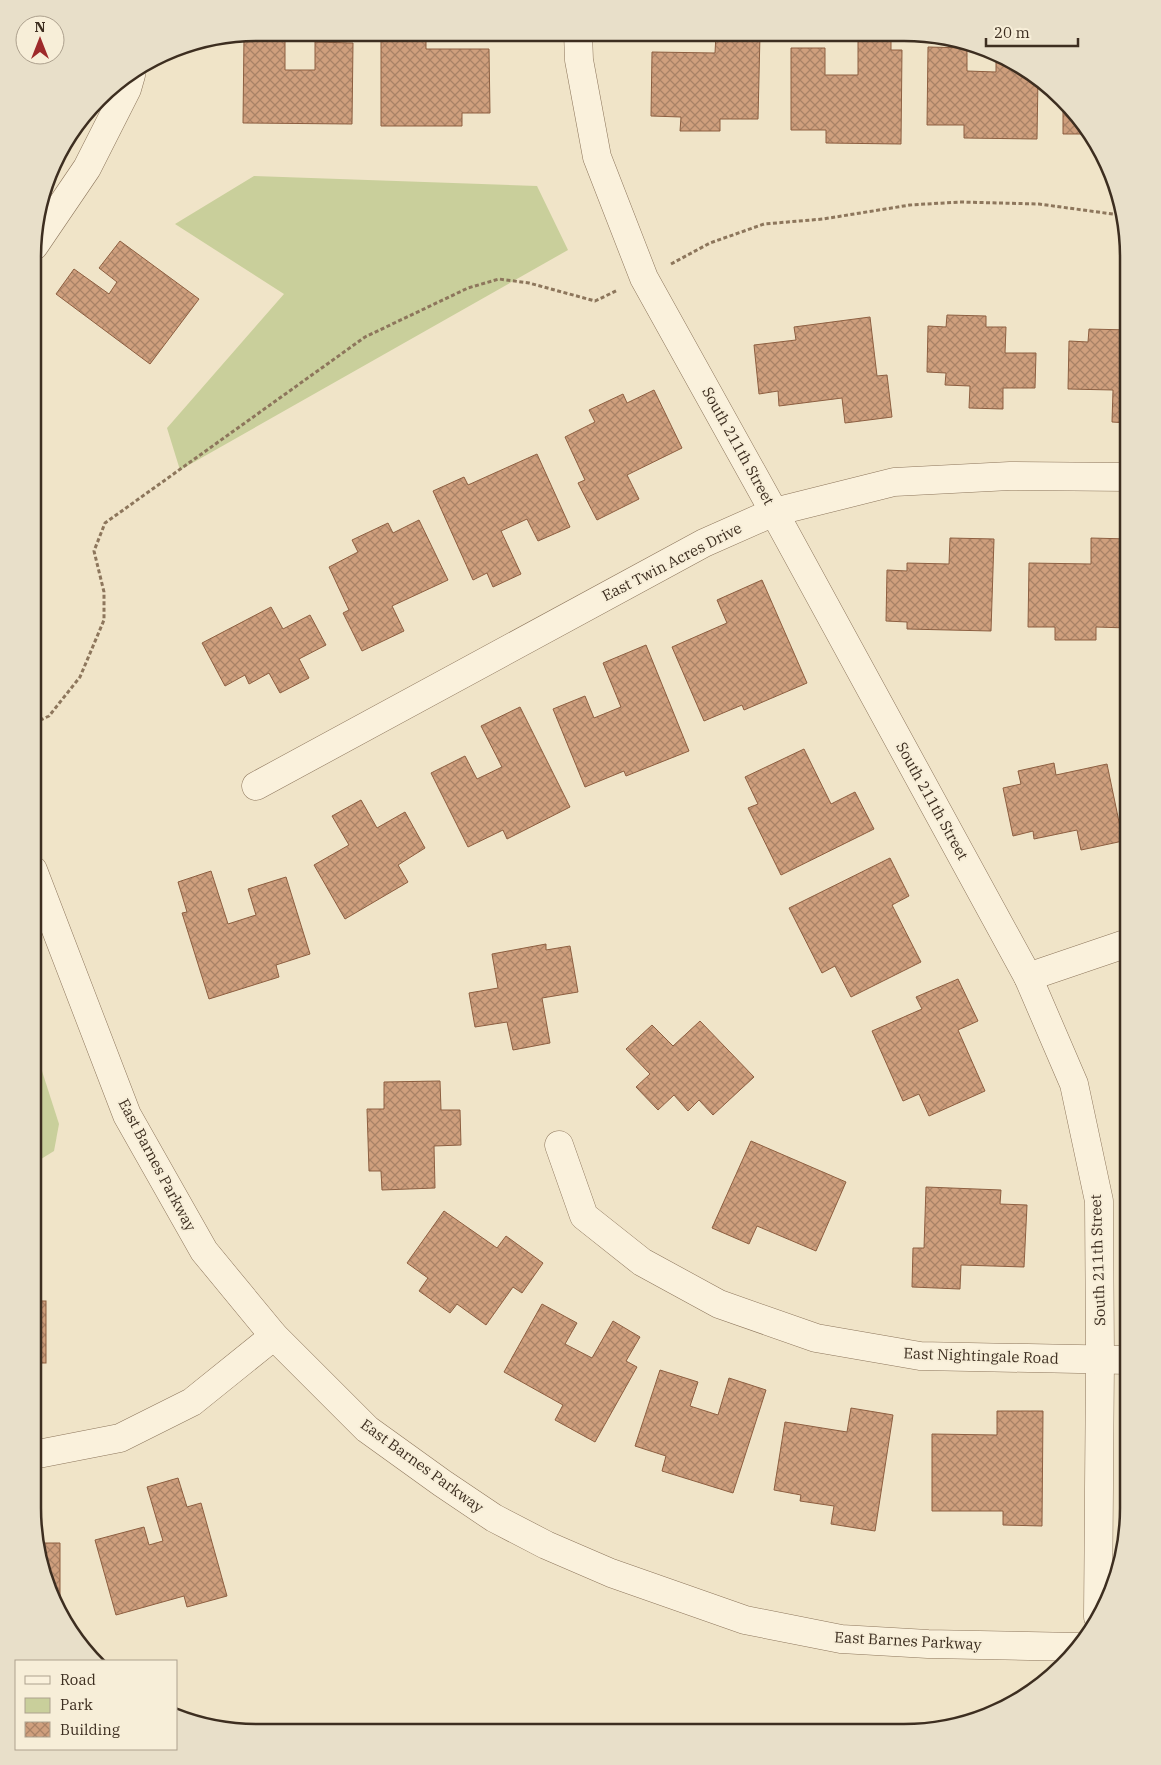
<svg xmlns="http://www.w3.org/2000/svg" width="1161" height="1765" viewBox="0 0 1161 1765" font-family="'IBM Plex Serif',serif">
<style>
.green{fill:#c9cf9b}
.building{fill:url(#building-cross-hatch);stroke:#8d5f41}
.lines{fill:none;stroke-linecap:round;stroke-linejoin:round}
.minor-casing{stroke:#8d765c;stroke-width:29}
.path{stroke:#8d765c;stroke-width:3;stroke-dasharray:4 2.5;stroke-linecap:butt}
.minor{stroke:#faf1dc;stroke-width:28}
.labels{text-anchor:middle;stroke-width:4;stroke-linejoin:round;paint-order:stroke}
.street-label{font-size:15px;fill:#3d2e20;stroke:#f7eed8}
.rim{fill:none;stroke:#3d2e20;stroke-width:2.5}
</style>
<defs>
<pattern id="building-cross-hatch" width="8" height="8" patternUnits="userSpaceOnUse" patternTransform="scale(1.25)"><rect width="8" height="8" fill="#cf9f7d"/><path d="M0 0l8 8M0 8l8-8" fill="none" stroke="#a98266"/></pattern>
</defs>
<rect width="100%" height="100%" fill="#f0e4c8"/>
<g class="green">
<path d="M254 176 537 186 568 250 180 470 167 428 284 294 175 224Z"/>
<path d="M33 1043 59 1124 54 1151 33 1164Z"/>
</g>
<g class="building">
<path d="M257 32 285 33V70H315V42L353 43 352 124 243 123 244 35Z"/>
<path d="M381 33H426V49H489L490 113H462V126H381Z"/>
<path d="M716 34H760L758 119H720V131H680L681 117 651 116 652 52 715 53Z"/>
<path d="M858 34H891V50H902L901 144 826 143V130H791V48H825V75H858Z"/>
<path d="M928 47 967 48V71L996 72V53L1038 77 1037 139 964 138V125H927Z"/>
<path d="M1063 101 1082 120 1090 134H1063Z"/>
<path d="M120 241 199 299 150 364 56 294 74 269 109 294 117 282 99 268Z"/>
<path d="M947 315 986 316V327H1006L1005 353H1036L1035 388H1003V409L969 408 970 386 945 385 946 373 927 372 928 326 946 327Z"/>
<path d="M870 317 877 376 887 375 892 417 845 423 842 398 779 406 778 391 759 394 754 345 796 340 794 327Z"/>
<path d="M1089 329 1128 330V423L1112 422 1113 390 1068 389 1069 341 1088 342Z"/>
<path d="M654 390 682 448 627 475 639 499 597 520 578 483 585 480 565 437 595 422 589 410 623 394 627 403Z"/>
<path d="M537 454 570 527 538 541 527 519 501 531 521 574 493 587 487 573 473 580 433 491 464 477 468 485Z"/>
<path d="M419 520 448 580 392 606 404 631 362 651 343 613 349 610 329 567 358 552 352 540 388 523 393 533Z"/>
<path d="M950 538 994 539 991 631 907 629V622L886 621 887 570 907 571V563L949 564Z"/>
<path d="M1091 538 1128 539V628L1096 627V640H1055V627H1028L1029 563 1091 564Z"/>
<path d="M762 580 807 683 744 710 742 705 704 721 672 647 727 623 717 600Z"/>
<path d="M271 607 283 629 310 615 326 645 299 659 309 678 280 693 269 673 249 684 245 675 225 686 202 643Z"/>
<path d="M646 645 689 751 626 776 624 771 585 787 553 709 585 696 594 718 621 707 603 663Z"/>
<path d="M520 707 570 807 507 839 503 830 468 847 431 773 465 756 477 779 502 767 481 726Z"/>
<path d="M804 749 831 804 855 792 874 829 781 875 748 808 758 804 745 777Z"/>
<path d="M1054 763 1056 775 1107 764 1123 841 1081 850 1077 830 1034 839 1033 831 1013 836 1003 788 1021 784 1018 771Z"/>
<path d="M361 800 377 828 405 812 425 848 398 865 408 882 345 919 314 865 349 845 332 816Z"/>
<path d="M890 858 909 896 892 905 921 962 851 997 835 966 822 973 789 908Z"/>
<path d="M211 871 228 924 256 915 248 889 286 877 310 954 276 965 279 977 209 999 182 913 187 912 178 882Z"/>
<path d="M546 944V950L570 946 578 992 542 998 550 1043 513 1050 507 1022 475 1027 469 993 498 988 492 954Z"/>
<path d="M958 979 978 1021 958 1030 985 1091 929 1116 919 1094 903 1101 872 1031 922 1009 916 997Z"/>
<path d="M700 1021 754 1077 713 1115 699 1100 688 1111 674 1095 658 1110 636 1087 650 1074 626 1049 652 1025 673 1046Z"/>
<path d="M440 1081 441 1110H460L461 1145 434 1146 435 1188 382 1190 381 1171H369L367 1109H384V1082Z"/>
<path d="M751 1141 846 1182 816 1251 757 1226 749 1244 712 1228Z"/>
<path d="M926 1187 1001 1190 1000 1204 1027 1205 1024 1267 961 1265 960 1289 912 1287 913 1248H924Z"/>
<path d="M444 1211 497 1248 506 1236 543 1263 522 1293 513 1287 486 1325 457 1304 450 1313 419 1291 428 1278 407 1263Z"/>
<rect x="33" y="1301" width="13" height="62"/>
<path d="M542 1304 577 1323 565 1344 592 1358 613 1321 640 1337 626 1361 637 1367 595 1442 555 1420 563 1405 504 1372Z"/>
<path d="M660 1370 698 1382 690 1406 718 1415 729 1378 766 1390 733 1493 662 1471 666 1456 635 1446Z"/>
<path d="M851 1408 893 1415 875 1531 831 1524 834 1506 800 1501 801 1495 774 1490 785 1422 847 1432Z"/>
<path d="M997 1411H1043L1042 1526 1003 1525V1511H932V1434L997 1435Z"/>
<path d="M178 1478 187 1507 201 1503 227 1596 187 1607 184 1596 116 1615 95 1540 144 1527 149 1545 163 1541 147 1487Z"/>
<path d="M40 1543H60V1606H56L50 1594Z"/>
</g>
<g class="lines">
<defs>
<g id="minor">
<path d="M578 33 579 60 597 157 644 278 774 512 1028 977 1074 1084 1099 1201 1100 1360 1098 1617"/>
<path d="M34 246 87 168 127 89 131 75"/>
<path d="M256 786 704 543 774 512 894 482 1010 476 1128 477"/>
<path d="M33 870 127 1115 204 1251 274 1336 367 1429 442 1483 494 1518 546 1545 611 1573 745 1620 841 1639 928 1644 1078 1647"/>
<path d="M1028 977 1128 943"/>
<path d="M559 1145 584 1216 642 1262 719 1304 816 1338 920 1356 1128 1360"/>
<path d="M33 1455 120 1438 192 1402 274 1336"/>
</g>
</defs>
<use href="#minor" class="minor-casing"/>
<g class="path">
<path d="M671 264 710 243 764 224 823 219 910 205 960 202 1039 204 1120 215"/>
<path d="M34 723 49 716 80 677 104 620V592L94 551 105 523 365 337 468 288 499 279 529 283 595 301 618 290"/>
</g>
<use href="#minor" class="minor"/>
</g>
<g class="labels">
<g class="street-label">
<text transform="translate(738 446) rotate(61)" y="5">South 211th Street</text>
<text transform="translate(672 562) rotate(-27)" y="5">East Twin Acres Drive</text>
<text transform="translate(932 801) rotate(61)" y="5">South 211th Street</text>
<text transform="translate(157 1165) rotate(62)" y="5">East Barnes Parkway</text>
<text transform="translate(1098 1260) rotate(-92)" y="5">South 211th Street</text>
<text transform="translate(981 1356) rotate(2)" y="5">East Nightingale Road</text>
<text transform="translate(422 1466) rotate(36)" y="5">East Barnes Parkway</text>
<text transform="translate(908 1641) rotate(3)" y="5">East Barnes Parkway</text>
</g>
</g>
<path d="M0 0H1161V1765H0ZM257 41H904A216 216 0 0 1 1120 257V1508A216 216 0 0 1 904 1724H257A216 216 0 0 1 41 1508V257A216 216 0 0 1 257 41Z" fill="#e8dfc9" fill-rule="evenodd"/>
<path class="rim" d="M257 41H904A216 216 0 0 1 1120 257V1508A216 216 0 0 1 904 1724H257A216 216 0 0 1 41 1508V257A216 216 0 0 1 257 41Z"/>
<rect x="15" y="1660" width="162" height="90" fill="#f7eed8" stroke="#ada18e"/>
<rect x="25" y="1676" width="25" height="8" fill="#faf1dc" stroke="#ada18e"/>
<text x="60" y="1685" font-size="15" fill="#3d2e20">Road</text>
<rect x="25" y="1698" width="25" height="15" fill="#c9cf9b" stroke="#ada18e"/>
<text x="60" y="1710" font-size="15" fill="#3d2e20">Park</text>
<rect x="25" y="1722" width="25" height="15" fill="url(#building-cross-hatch)" stroke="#ada18e"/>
<text x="60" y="1735" font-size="15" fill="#3d2e20">Building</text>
<g transform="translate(40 40)"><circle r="24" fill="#f7eed8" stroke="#ada18e"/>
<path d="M0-4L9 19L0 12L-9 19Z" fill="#9e2a2b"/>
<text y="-8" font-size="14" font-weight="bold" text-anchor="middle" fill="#3d2e20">N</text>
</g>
<path d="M986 38v8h92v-8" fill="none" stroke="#3d2e20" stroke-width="2.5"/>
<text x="994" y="38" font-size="15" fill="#3d2e20" stroke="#f7eed8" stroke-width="4" paint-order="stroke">20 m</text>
</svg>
